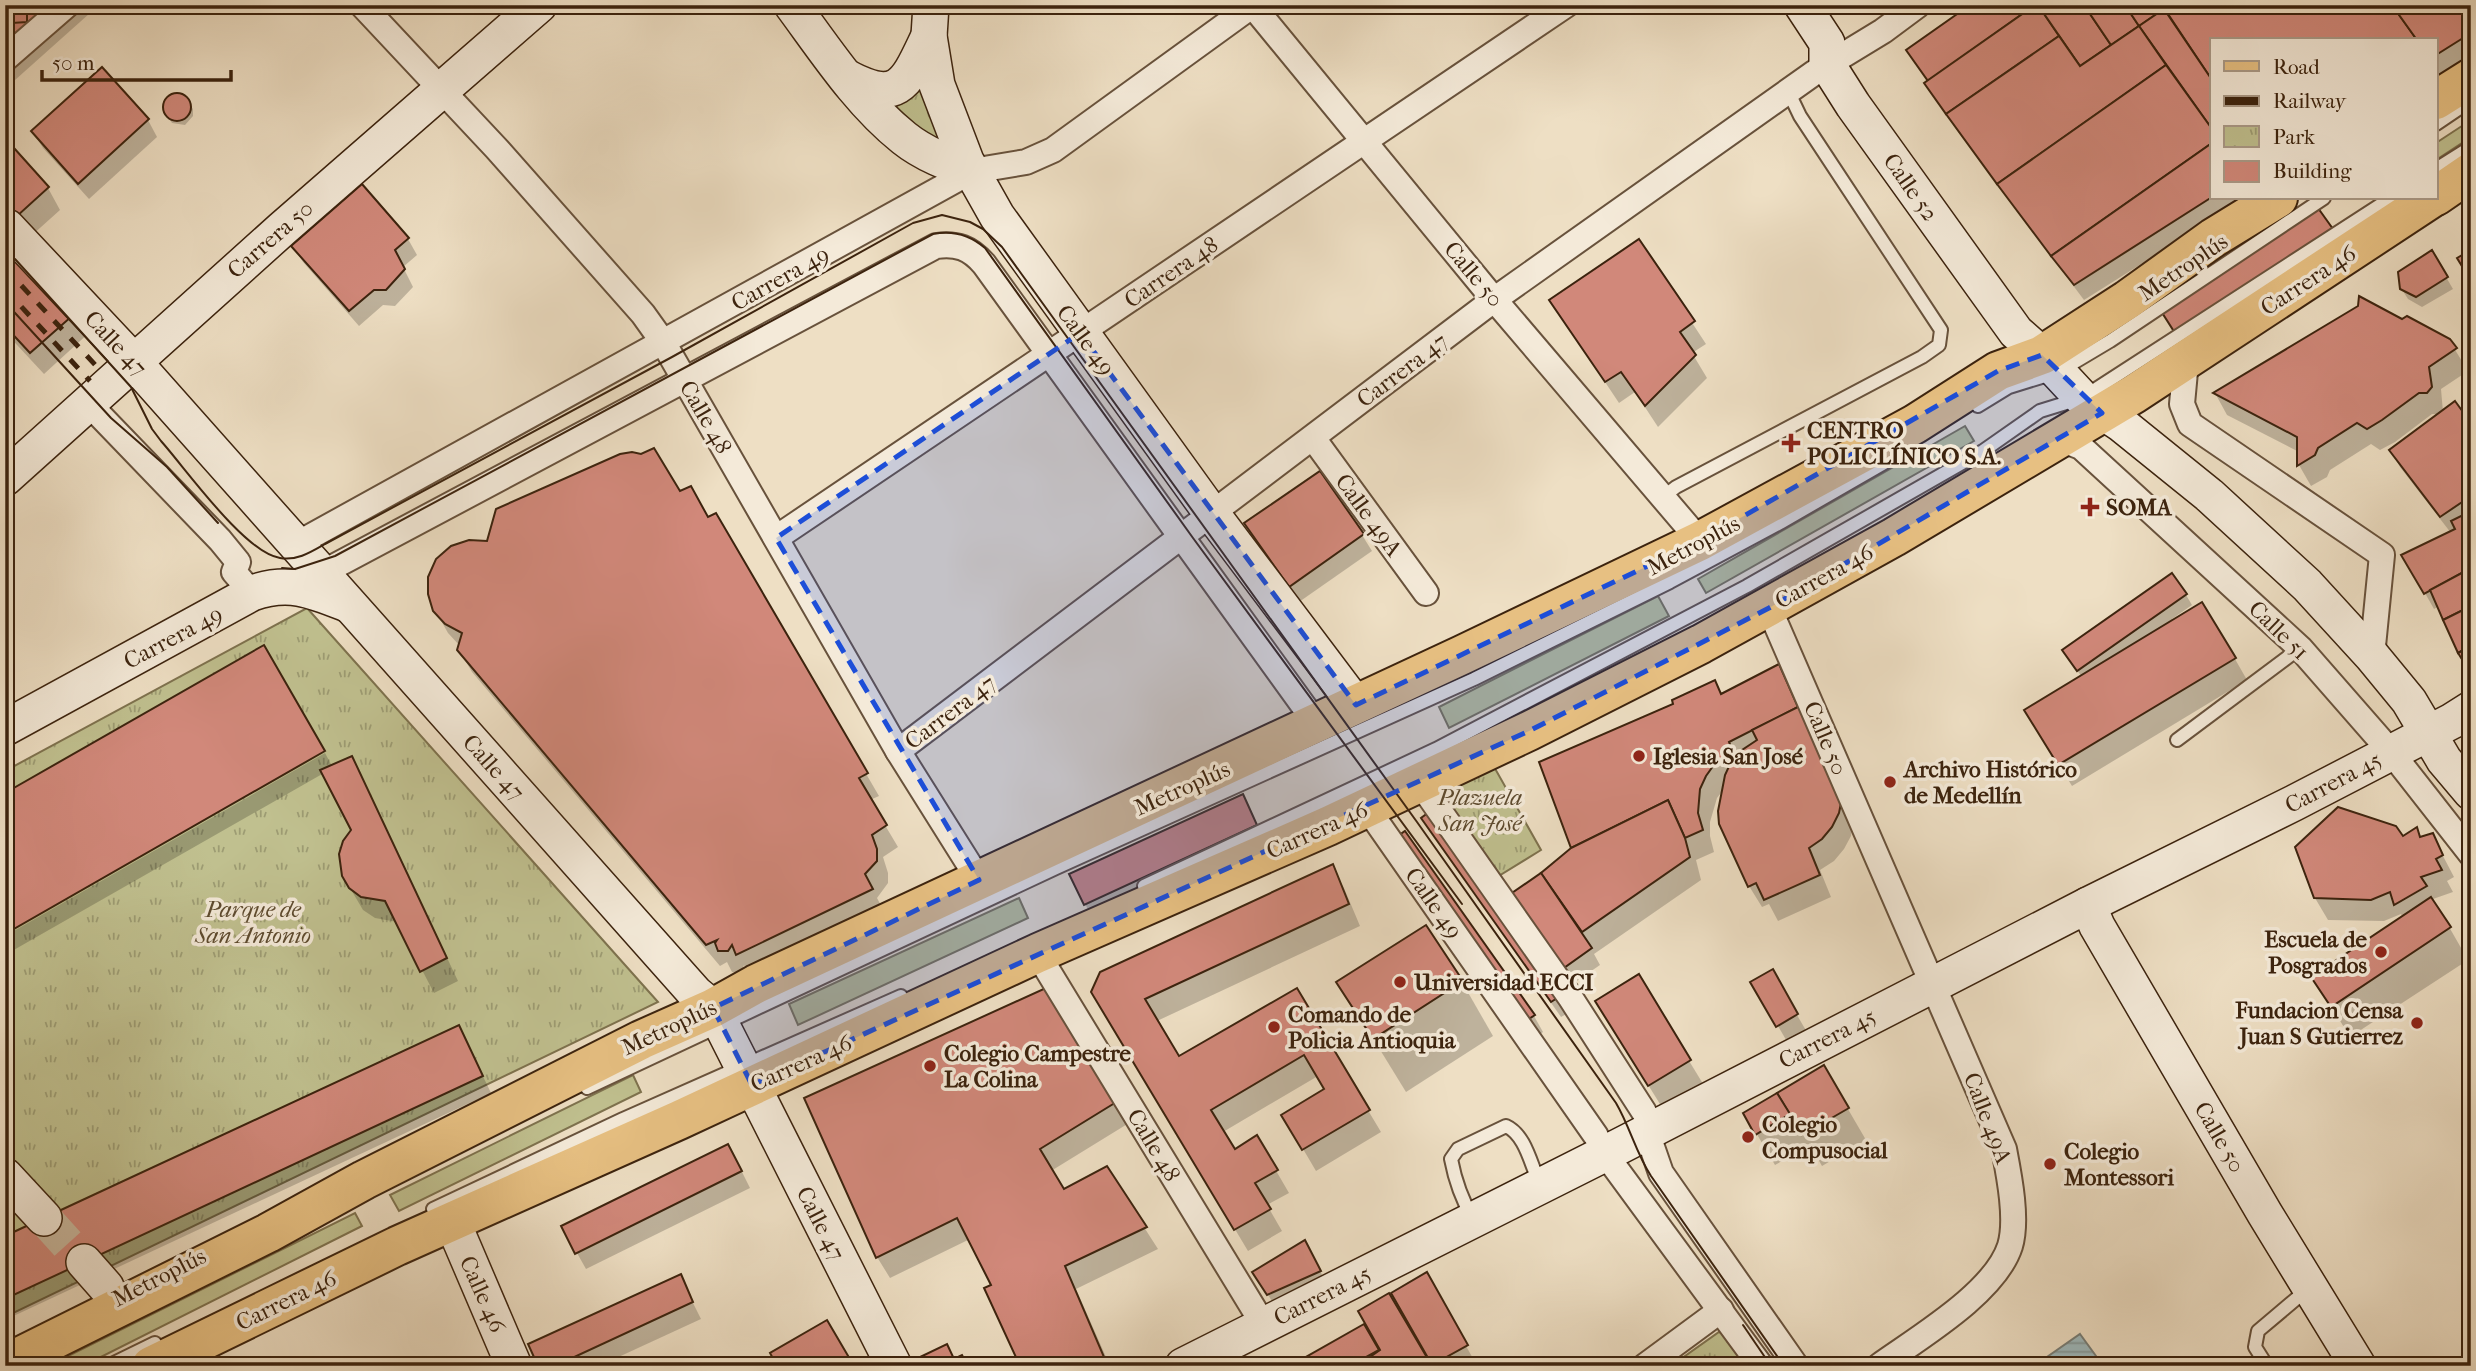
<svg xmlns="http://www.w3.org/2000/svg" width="2476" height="1371" viewBox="0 0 2476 1371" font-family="'IM FELL French Canon',serif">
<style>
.grass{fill:#c0c08f;stroke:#7e724e;stroke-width:2}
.park{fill:url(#park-tufts);stroke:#7e724e;stroke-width:2}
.water{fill:url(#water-rules);stroke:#777e78;stroke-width:2}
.shadow{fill:#0003}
.building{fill:#d1887a;stroke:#3c230e;stroke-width:2}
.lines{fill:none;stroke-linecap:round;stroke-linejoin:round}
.secondary-tunnel{stroke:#cab9a0;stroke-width:35;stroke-dasharray:35 18;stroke-linecap:butt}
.lane-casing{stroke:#68523c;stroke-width:16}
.street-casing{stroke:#68523c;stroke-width:28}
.secondary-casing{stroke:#3c230e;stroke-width:38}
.primary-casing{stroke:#3c230e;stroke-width:42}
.lane{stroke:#f4ead9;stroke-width:12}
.street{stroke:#f4ead9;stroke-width:24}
.secondary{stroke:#f4ead9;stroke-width:35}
.primary{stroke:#e7c082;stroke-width:38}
.tram{stroke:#3c230e;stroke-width:2}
.rail{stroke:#3c230e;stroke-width:5;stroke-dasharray:12 12;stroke-linecap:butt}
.marked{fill:#1d4ed8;fill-opacity:0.2;stroke:#1d4ed8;stroke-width:5;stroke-dasharray:14 9;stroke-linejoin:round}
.poi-dot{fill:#8f2418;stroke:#f4ead9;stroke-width:2.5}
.labels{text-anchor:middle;stroke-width:7;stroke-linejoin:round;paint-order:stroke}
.street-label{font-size:23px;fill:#3c230e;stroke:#f4ead9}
.poi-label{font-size:23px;font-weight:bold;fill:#3c230e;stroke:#f4ead9;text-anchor:start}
.park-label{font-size:23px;font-style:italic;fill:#5d4a2e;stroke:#f4ead9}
</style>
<defs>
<pattern id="park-tufts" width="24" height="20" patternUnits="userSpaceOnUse" patternTransform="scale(1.75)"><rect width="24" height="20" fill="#c0c08f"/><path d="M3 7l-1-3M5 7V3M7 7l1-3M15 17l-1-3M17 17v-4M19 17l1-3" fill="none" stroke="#9d9c73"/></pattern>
<pattern id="water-rules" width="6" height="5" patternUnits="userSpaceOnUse" patternTransform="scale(1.75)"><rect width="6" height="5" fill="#9ebabe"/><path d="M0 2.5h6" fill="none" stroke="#829799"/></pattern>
</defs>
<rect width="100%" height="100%" fill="#eedfc4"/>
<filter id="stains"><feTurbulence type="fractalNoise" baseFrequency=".00286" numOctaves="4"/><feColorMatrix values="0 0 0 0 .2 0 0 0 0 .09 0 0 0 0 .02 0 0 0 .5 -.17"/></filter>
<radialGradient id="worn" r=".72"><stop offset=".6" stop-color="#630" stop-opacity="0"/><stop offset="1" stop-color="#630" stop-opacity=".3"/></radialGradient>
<g class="grass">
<path d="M2471 120V137L2436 160V143Z"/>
<path d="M1965 426 1974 441 1706 593 1698 579Z"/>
<path d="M1658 596 1669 616 1449 728 1439 707Z"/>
<path d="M1019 898 1028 918 798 1025 789 1004Z"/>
<path d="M633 1075 641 1092 399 1211 390 1195Z"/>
<path d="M355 1213 362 1226 83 1366H48Z"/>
</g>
<g class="park">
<path d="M921 80 946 144 888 111C904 103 913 95 921 80Z"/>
<path d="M307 608 658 1002 5 1317V771Z"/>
<path d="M1493 765 1541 850 1489 882 1428 795Z"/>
<path d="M1719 1332 1724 1334 1749 1366H1671Z"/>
</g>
<path class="water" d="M2080 1334 2096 1356 2083 1366H2034Z"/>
<g class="shadow">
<path d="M5 5H99L5 89Z"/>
<path d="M1886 5H1909L1892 16Z"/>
<path d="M1973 5H2471V62L2444 79 2439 74 2436 76V40H2212V198H2246L2084 300 1961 136 1936 100 1926 84 1928 82 1908 51Z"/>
<path d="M102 70 148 120 157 137 89 199 43 148 33 132Z"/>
<path d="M179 95 185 98 193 109V116L185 125 172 123 165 112V105L173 96Z"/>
<path d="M5 141 48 188 60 210 21 245 91 331 44 374 5 332Z"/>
<path d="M408 239 417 255 403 267 413 287 395 306 383 305 359 326 303 262 293 246Z"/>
<path d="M1639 242 1706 344 1692 353 1707 378 1658 427 1635 392 1619 403 1551 301Z"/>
<path d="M2432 253 2453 289 2422 307 2408 299 2401 288Z"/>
<path d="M2471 285V304L2463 290Z"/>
<path d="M2402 321 2449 340 2468 371 2441 389 2443 412 2471 426V671L2439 606 2434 609 2404 556 2451 533 2400 467 2391 451 2440 414H2432L2395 442 2380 450 2371 444 2330 470 2327 477 2311 486 2299 465V452L2227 415 2215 393Z"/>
<path d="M2471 380V400L2463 386Z"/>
<path d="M680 494 708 519 715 515 879 796 870 800 898 847 883 857 888 873V883L877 898 884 911 750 976 744 965 741 973 732 972 727 962 720 966 472 672 459 650 460 646 448 633 435 610 488 543Z"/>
<path d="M1362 535 1372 551 1299 602 1256 540Z"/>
<path d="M2186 595 2192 605 2172 619 2174 621 2235 659 2247 680 2072 786 2039 732 2082 677 2070 661Z"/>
<path d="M1778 667 1791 688 1853 821 1851 836 1844 849 1834 861 1820 870 1831 897 1778 921 1769 904 1762 907 1749 886 1724 789 1717 798 1710 822V836L1714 852 1696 860 1701 880 1594 954 1600 965 1571 985 1511 895 1542 874 1573 849 1675 705 1715 682 1722 695Z"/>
<path d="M325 753 332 766 351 758 363 780 458 981 434 993 397 922 375 918 363 910 343 876 353 831 324 773 5 955V936Z"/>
<path d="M1242 796 1265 842 1094 920 1085 904Z"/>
<path d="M2417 829 2422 838 2432 835 2454 877 2447 881 2453 892 2433 899 2468 960 2350 1037 2313 977 2403 918 2401 914 2384 921 2328 920 2315 898Z"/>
<path d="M1405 833 1534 1016 1543 1032 1535 1038Z"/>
<path d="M1433 835 1570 1012 1561 1017Z"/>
<path d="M1332 867 1344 888 1360 926 1157 1021 1179 1058 1296 990 1381 1132 1316 1171 1283 1115 1326 1090 1318 1076 1223 1132 1234 1151 1257 1138 1289 1193 1267 1205 1282 1231 1248 1251 1106 1014Z"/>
<path d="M1426 927 1462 982 1493 1036 1406 1092 1339 983Z"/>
<path d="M1772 972 1815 1046 1796 1057 1753 983Z"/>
<path d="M1638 977 1708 1092 1668 1117 1616 1033Z"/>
<path d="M1047 990 1129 1123 1051 1171 1064 1191 1106 1168 1158 1249 1076 1289 1110 1366H1022L994 1286 970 1239 890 1278 877 1257Z"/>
<path d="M467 1043 491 1093 5 1320V1238Z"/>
<path d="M1824 1068 1866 1140 1822 1166 1810 1145 1775 1165 1745 1114Z"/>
<path d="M737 1162 750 1188 586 1269 577 1253Z"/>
<path d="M1305 1243 1326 1282 1274 1305 1255 1272Z"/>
<path d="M1426 1275 1475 1362 1468 1366H1434L1393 1293Z"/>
<path d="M680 1277 701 1319 599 1366H540Z"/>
<path d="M1364 1326 1379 1353 1376 1365 1313 1366Z"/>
</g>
<g class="building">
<path d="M5 5H63L5 57Z"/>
<path d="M1970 5H2035L1928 81 1906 50Z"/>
<path d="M2035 5H2038L2059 36 1946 114 1924 83Z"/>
<path d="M2038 5H2084L2111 45 2080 66Z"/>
<path d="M2084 5H2125L2139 26 2111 45Z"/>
<path d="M2125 5H2162L2164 9 2139 26Z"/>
<path d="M2162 5H2392L2417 40H2212V80Z"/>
<path d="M2392 5H2471V33L2436 55V40H2417Z"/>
<path d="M27 7V22L12 23 11 8Z"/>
<path d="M2164 9 2212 80V129L2139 26Z"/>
<path d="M2139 26 2166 65 1997 184 1946 114 2059 36 2080 66Z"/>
<path d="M2166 65 2212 129V143L2051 256 1997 184Z"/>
<path d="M102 67 149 119 78 184 31 131Z"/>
<circle cx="177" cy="107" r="14"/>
<path d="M5 138 49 187 6 226 80 309 30 353 5 326Z"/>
<path d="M2212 143V197L2074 285 2051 256Z"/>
<path d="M362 184 409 238 395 250 405 269 386 290H374L349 311 291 246Z"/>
<path d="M2318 208 2333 229 2175 333 2161 311Z"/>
<path d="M1639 239 1695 321 1680 332 1696 355 1645 406 1621 372 1605 382 1549 300Z"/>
<path d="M2432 250 2448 277 2416 297 2400 289 2398 272Z"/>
<path d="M2471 250V281L2457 258Z"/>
<path d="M2359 296 2402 319 2407 316 2450 339 2457 348 2429 367 2432 387 2427 393H2419L2382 420 2367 429 2357 423 2318 448 2315 455 2297 466V437L2213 393 2358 306Z"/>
<path d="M2455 401 2471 423V496L2440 517 2389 450Z"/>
<path d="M654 448 680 491 691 486 708 517 716 513 868 773 859 778 887 825 872 835 877 849V861L865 874 873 889 736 955 732 945 728 951H718L715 943 717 940 706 945 457 650 462 633 445 624 433 611 428 594V577L436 559 451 546 469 540 487 541 496 509 620 454 632 452 641 454Z"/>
<path d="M1320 471 1364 534 1289 587 1244 523Z"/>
<path d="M2471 511V568L2424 594 2401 555 2455 529 2451 521Z"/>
<path d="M2471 568V606L2443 620 2430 590Z"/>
<path d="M2172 573 2187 594 2077 671 2062 650Z"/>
<path d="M2202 602 2236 658 2058 765 2024 710Z"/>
<path d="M2471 606V646L2458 653 2443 620Z"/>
<path d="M264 645 325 751 5 934V793Z"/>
<path d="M2471 646V674L2458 653Z"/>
<path d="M1779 664 1798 707 1729 742 1733 751 1716 762 1706 776 1700 789 1698 813 1703 830 1685 838 1668 800 1571 848 1539 762 1673 704 1672 700 1715 680 1721 694Z"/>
<path d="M1806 703 1842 798 1839 813 1832 827 1822 839 1809 848 1820 875 1764 900 1756 883 1748 887 1719 824 1718 811 1725 775 1731 762 1742 750 1757 740 1752 730Z"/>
<path d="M352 756 447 958 420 972 385 901 361 897 349 888 342 876 339 854 343 841 351 830 320 770Z"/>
<path d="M1243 794 1257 825 1084 905 1069 874Z"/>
<path d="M1668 800 1685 838 1690 857 1582 932 1541 873 1571 848Z"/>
<path d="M2338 807 2396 826 2403 836 2417 827 2420 837 2433 833 2443 855 2436 859 2442 870 2421 877 2427 886 2394 905 2390 892 2371 900 2314 898 2295 847Z"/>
<path d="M1432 810 1562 995 1551 1002 1421 818Z"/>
<path d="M1405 831 1535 1015 1524 1022 1395 838Z"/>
<path d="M1333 864 1349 904 1145 999 1179 1056 1297 988 1370 1110 1302 1150 1281 1115 1324 1089 1304 1055 1211 1110 1235 1149 1257 1135 1278 1170 1255 1183 1271 1209 1234 1230 1091 992 1100 972Z"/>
<path d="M1541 873 1592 948 1561 970 1509 895Z"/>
<path d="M2431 897 2451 927 2331 1007 2311 977Z"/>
<path d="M1426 925 1463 981 1373 1039 1336 982Z"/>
<path d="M1773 969 1798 1014 1776 1027 1750 982Z"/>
<path d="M1639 974 1691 1060 1648 1086 1595 1001Z"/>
<path d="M1048 987 1118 1101 1040 1149 1064 1189 1107 1166 1147 1227 1065 1266 1107 1364 1105 1366H1020L984 1288 991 1285 957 1218 876 1258 804 1098Z"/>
<path d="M459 1025 483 1076 5 1299V1236Z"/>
<path d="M1824 1065 1849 1108 1802 1135 1777 1093Z"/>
<path d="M1777 1093 1790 1114 1755 1135 1743 1113Z"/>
<path d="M728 1144 742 1171 575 1254 561 1226Z"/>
<path d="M1305 1240 1321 1271 1267 1295 1252 1272Z"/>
<path d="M1427 1272 1468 1345 1432 1365 1391 1293Z"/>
<path d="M681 1274 693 1302 555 1366H538L528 1344Z"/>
<path d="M1389 1293 1432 1366H1375L1370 1357 1380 1350 1358 1311Z"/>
<path d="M827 1320 854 1366H777L770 1353Z"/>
<path d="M1364 1324 1379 1350 1350 1366H1311L1306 1357Z"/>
<path d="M947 1344 954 1359 962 1355 968 1366H922L918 1358Z"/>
</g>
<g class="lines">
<path class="secondary-tunnel" d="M44 1218 84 1262"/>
<defs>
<g id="lane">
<path d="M2436 124 2470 101"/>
<path d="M2436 169 2471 147"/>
<path d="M1978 406 2009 387 2058 372 2110 341 2324 198"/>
<path d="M1663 497 1676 487 1922 357 1939 345 1941 330 1800 116 1789 93"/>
<path d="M2177 740 2300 648"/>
<path d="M1144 886 1436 749 1747 586 1983 451 2040 411 2082 398 2391 198"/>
<path d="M587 1088 1056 868 1474 679 1670 582 1780 523 1891 459"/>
<path d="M433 1209 623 1119 901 996"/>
<path d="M1473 1219C1462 1200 1455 1180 1451 1159L1458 1149 1506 1126C1526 1135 1531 1166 1540 1184"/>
<path d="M108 1366 155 1343"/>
<path d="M2267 1366 2255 1347 2258 1331 2309 1288"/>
</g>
<g id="street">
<path d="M362 5 497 149 643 314 663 342 898 751 979 880"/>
<path d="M1252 5 1487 291 1700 541"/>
<path d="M5 59 67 5"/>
<path d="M2186 361 2182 404 2190 424 2382 555 2372 656"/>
<path d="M87 402 220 540 238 562 234 572 252 593"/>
<path d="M1313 438 1426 593"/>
<path d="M2058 438 2081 447 2300 648 2391 752 2471 854"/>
<path d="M776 538 1566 5"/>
<path d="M1186 543 1316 723"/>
<path d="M297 544 972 171 1026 162 1053 150 1253 5"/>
<path d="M322 573 936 246C957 243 970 248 984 264L1176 530"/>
<path d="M1769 608 2004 1149C2009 1175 2018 1220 2010 1246 1995 1293 1918 1338 1879 1366"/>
<path d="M898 751 1495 299 1814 73 1883 31 1918 5"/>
<path d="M1420 783 1570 997 1644 1112"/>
<path d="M1367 808 1596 1136"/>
<path d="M1045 966 1263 1324"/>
<path d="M1652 1147 1661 1173 1796 1366"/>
<path d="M1614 1166 1761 1366"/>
<path d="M1645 1366 1721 1310"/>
</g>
<g id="secondary">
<path d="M792 5C826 51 859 102 904 138 924 154 948 163 972 171"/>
<path d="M931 5 929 36 937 85 966 161 997 216 1212 514 1356 705"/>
<path d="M1802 5 1827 43V64L1853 105 2016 332 2042 355 2082 398 2121 424 2209 495 2307 585 2372 656 2409 701 2444 760 2471 792"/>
<path d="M846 77C900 106 907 82 929 36"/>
<path d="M7 227 133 361 695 993 713 1008 894 1366"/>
<path d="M5 478 282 229 539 5"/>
<path d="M5 728 252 593C289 580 312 590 347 604"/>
<path d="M2088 905 2097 926 2265 1214 2358 1366"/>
<path d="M5 1176 44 1218"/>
<path d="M452 1221 514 1366"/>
<path d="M84 1262 106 1287"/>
<path d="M1183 1366 1618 1147 2088 905 2294 803 2452 721 2471 709"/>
</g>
<g id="primary">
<path d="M2436 100 2471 78"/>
<path d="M2436 196 2471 172"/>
<path d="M5 1364 268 1233 364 1180 641 1040 713 1008 756 984 1462 655 1700 541 1915 424 1998 371 2042 355 2127 300 2213 238 2278 198"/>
<path d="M151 1366 397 1246 679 1120 1038 953 1328 826 1529 731 1701 644 1894 537 2134 394 2432 198"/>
</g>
</defs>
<use href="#lane" class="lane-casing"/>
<use href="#street" class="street-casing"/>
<use href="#secondary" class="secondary-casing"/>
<use href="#primary" class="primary-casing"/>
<use href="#lane" class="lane"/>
<use href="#street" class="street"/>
<use href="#secondary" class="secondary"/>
<use href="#primary" class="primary"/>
<g class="tram">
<path d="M15 259 131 387 152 429 161 441C186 469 245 553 280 558 297 561 311 552 325 544L672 357 913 223 942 215 970 222 983 229 1002 247 1417 822 1616 1103C1630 1127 1636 1153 1651 1176L1784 1366"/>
<path d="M5 302 111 418 167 467 218 523"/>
<path d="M282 568 295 569 335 556 933 234C953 230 970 235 985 248L1193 538 1462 904"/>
<path d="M1743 1325 1771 1366"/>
</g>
<g class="rail">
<path d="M5 16 18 5"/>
<path d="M5 268 100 370"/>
<path d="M5 289 90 381"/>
</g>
</g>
<path class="marked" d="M1080 333 1356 705 1700 541 1998 371 2042 355 2102 413 1769 608 1529 731 752 1085 713 1008 979 880 776 538Z"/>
<g class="poi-dot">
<path d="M1787.5 432.5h7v7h7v7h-7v7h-7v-7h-7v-7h7z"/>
<path d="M2086.5 496.5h7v7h7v7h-7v7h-7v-7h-7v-7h7z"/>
<circle cx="1639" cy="756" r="7"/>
<circle cx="1890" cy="782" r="7"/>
<circle cx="2381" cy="952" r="7"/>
<circle cx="1400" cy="982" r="7"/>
<circle cx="2417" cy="1023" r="7"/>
<circle cx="1274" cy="1027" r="7"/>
<circle cx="930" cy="1066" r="7"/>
<circle cx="1748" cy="1137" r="7"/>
<circle cx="2050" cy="1164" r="7"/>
</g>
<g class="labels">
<g class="street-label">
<text transform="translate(1911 187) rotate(55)" y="8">Calle 52</text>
<text transform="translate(270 239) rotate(-41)" y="8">Carrera 50</text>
<text transform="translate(2183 267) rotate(-34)" y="8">Metroplús</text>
<text transform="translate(1171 272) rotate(-34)" y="8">Carrera 48</text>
<text transform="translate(1474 274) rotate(50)" y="8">Calle 50</text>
<text transform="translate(780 278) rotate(-29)" y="8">Carrera 49</text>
<text transform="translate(2308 280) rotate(-33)" y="8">Carrera 46</text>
<text transform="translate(1086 340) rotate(54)" y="8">Calle 49</text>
<text transform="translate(116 343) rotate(47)" y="8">Calle 47</text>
<text transform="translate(1402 370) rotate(-37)" y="8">Carrera 47</text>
<text transform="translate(706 417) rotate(60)" y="8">Calle 48</text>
<text transform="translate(1369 515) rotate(54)" y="8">Calle 49A</text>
<text transform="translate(1693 545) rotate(-28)" y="8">Metroplús</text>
<text transform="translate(1824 576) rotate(-29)" y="8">Carrera 46</text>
<text transform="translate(2279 630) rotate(44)" y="8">Calle 51</text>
<text transform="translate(173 637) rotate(-28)" y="8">Carrera 49</text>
<text transform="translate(950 712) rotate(-37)" y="8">Carrera 47</text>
<text transform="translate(1826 738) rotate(67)" y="8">Calle 50</text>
<text transform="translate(494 767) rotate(48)" y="8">Calle 47</text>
<text transform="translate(2333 782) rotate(-28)" y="8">Carrera 45</text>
<text transform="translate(1182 788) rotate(-24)" y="8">Metroplús</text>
<text transform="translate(1317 830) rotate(-24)" y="8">Carrera 46</text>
<text transform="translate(1434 903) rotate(55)" y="8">Calle 49</text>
<text transform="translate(669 1027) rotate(-25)" y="8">Metroplús</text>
<text transform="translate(1827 1038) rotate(-27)" y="8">Carrera 45</text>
<text transform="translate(801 1063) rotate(-24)" y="8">Carrera 46</text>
<text transform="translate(1988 1118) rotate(69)" y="8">Calle 49A</text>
<text transform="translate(2220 1137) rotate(60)" y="8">Calle 50</text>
<text transform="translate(1154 1145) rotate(59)" y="8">Calle 48</text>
<text transform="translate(821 1223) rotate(63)" y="8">Calle 47</text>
<text transform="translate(159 1277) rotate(-27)" y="8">Metroplús</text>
<text transform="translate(483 1294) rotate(66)" y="8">Calle 46</text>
<text transform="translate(1322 1295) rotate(-27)" y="8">Carrera 45</text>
<text transform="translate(286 1300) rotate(-26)" y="8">Carrera 46</text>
</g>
<g class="poi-label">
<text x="1807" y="438">CENTRO<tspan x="1807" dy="26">POLICLÍNICO S.A.</tspan></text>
<text x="2106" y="515">SOMA</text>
<text x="1653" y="764">Iglesia San José</text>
<text x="1904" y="777">Archivo Histórico<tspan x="1904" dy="26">de Medellín</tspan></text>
<text x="2367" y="947" text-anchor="end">Escuela de<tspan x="2367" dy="26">Posgrados</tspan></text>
<text x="1414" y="990">Universidad ECCI</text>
<text x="2403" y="1018" text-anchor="end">Fundacion Censa<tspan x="2403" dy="26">Juan S Gutierrez</tspan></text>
<text x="1288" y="1022">Comando de<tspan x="1288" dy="26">Policia Antioquia</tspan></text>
<text x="944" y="1061">Colegio Campestre<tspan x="944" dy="26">La Colina</tspan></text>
<text x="1762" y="1132">Colegio<tspan x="1762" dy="26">Compusocial</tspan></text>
<text x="2064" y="1159">Colegio<tspan x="2064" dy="26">Montessori</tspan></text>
</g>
<g class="park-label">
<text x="1480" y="805">Plazuela<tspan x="1480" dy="26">San José</tspan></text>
<text x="253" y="917">Parque de<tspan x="253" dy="26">San Antonio</tspan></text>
</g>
</g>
<rect width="2476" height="1371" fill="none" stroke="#eedfc4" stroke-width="28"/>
<rect x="7" y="7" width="2462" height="1357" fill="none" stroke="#3c230e" stroke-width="3.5"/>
<rect x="14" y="14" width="2448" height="1343" fill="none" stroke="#3c230e" stroke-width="2"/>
<rect x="2210" y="38" width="228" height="161" fill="#f4ead9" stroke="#aa9a88" stroke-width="2"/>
<rect x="2224" y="61" width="35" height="10" fill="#e7c082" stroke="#aa9a88" stroke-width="2"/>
<text x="2273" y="74" font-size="21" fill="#3c230e">Road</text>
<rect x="2224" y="96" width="35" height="10" fill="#3c230e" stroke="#aa9a88" stroke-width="2"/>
<text x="2273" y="108" font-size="21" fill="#3c230e">Railway</text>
<rect x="2224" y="126" width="35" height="21" fill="url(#park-tufts)" stroke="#aa9a88" stroke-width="2"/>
<text x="2273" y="144" font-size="21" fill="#3c230e">Park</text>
<rect x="2224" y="161" width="35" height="21" fill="#d1887a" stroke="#aa9a88" stroke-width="2"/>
<text x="2273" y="178" font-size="21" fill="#3c230e">Building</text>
<path d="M42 70v10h189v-10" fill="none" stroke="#3c230e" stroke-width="3.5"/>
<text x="52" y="70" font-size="21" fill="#3c230e" stroke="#f4ead9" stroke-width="5" paint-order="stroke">50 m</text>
<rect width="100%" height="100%" filter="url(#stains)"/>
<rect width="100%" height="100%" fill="url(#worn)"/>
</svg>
